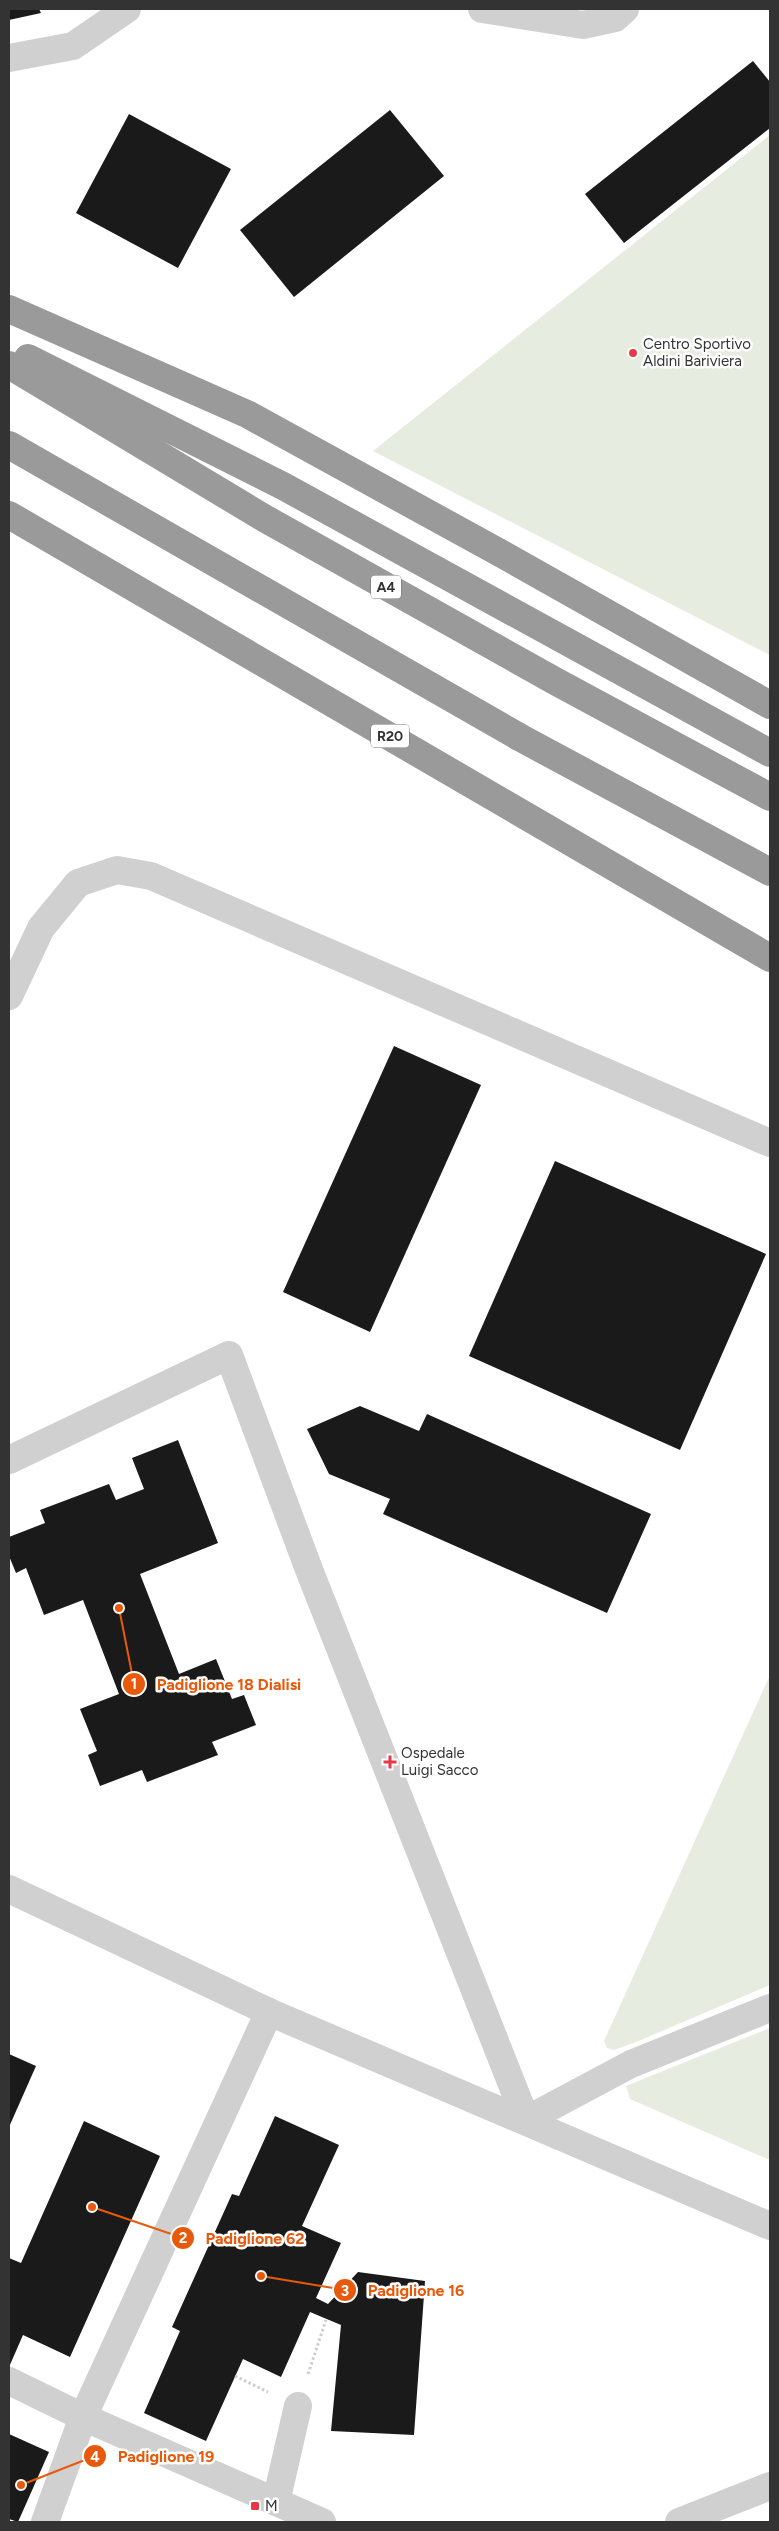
<svg xmlns="http://www.w3.org/2000/svg" width="779" height="2531" viewBox="0 0 779 2531" font-family="Figtree,sans-serif">
<style>
.green{fill:#e6ecdf}
.building{fill:#1a1a1a}
.lines{fill:none;stroke-linecap:round;stroke-linejoin:round}
.path{stroke:#cdcdcd;stroke-width:3;stroke-dasharray:2.5 2.5;stroke-linecap:butt}
.minor{stroke:#d0d0d0;stroke-width:28}
.highway{stroke:#9a9a9a;stroke-width:28}
.poi-dot{fill:#e63946;stroke:#fff;stroke-width:2}
.labels{text-anchor:middle;stroke-width:5;stroke-linejoin:round;paint-order:stroke}
.shield{fill:#fff;stroke:#707070;stroke-width:1}
.shield-label{font-size:14px;font-weight:bold;fill:#333}
.poi-label{font-size:15px;fill:#333;stroke:#fff;text-anchor:start}
.leader{fill:none;stroke:#e8590c;stroke-width:2}
.callout-dot{fill:#e8590c;stroke:#fff;stroke-width:2}
.mark-label{font-size:15px;text-anchor:middle;font-weight:bold;fill:#fff}
.callout-label{font-size:16px;text-anchor:middle;font-weight:bold;fill:#e8590c;stroke:#fff;stroke-width:5;stroke-linejoin:round;paint-order:stroke}
</style>
<rect width="100%" height="100%" fill="#fff"/>
<g class="green">
<path d="M770 135V655L373 451Z"/>
<path d="M770 1675V1985L636 2042 614 2050 607 2048 604 2041Z"/>
<path d="M770 2028V2160L630 2099 626 2086Z"/>
</g>
<g class="building">
<path d="M9 9H39L41 13 9 20Z"/>
<path d="M753 61 770 82V128L624 243 585 194Z"/>
<path d="M390 110 444 176 294 297 240 230Z"/>
<path d="M129 114 231 169 178 268 76 213Z"/>
<path d="M394 1046 481 1085 370 1332 283 1292Z"/>
<path d="M555 1161 766 1254 680 1450 469 1356Z"/>
<path d="M360 1406 419 1431 427 1414 651 1514 607 1613 383 1514 390 1499 329 1474 307 1429Z"/>
<path d="M178 1440 218 1543 140 1574 179 1674 216 1659 232 1699 244 1695 256 1725 212 1742 218 1755 147 1782 142 1770 100 1786 88 1755 97 1751 80 1709 119 1694 83 1600 44 1615 26 1568 16 1573 9 1556V1537L45 1523 40 1510 109 1484 116 1500 144 1489 132 1458Z"/>
<path d="M9 2054 36 2066 9 2127Z"/>
<path d="M275 2116 339 2145 302 2226 341 2243 316 2298 328 2304 358 2272 425 2281 414 2435 331 2431 341 2325 310 2312 281 2377 243 2359 206 2441 144 2413 180 2331 172 2327 232 2194 239 2196Z"/>
<path d="M84 2121 160 2156 70 2357 23 2335 9 2367V2258L21 2263Z"/>
<path d="M9 2434 49 2452 18 2522 9 2519Z"/>
</g>
<g class="lines">
<g class="path">
<path d="M308 2374 326 2320"/>
<path d="M235 2376 268 2392"/>
</g>
<g class="minor">
<path d="M482 9 583 25 615 18 625 9"/>
<path d="M9 58 73 46 127 9"/>
<path d="M9 996 41 928 78 883 117 870 151 876 770 1143"/>
<path d="M9 1460 229 1355 308 1567 526 2120 631 2064 770 2008"/>
<path d="M9 1889 269 2012 770 2226"/>
<path d="M9 2381 83 2417 322 2522"/>
<path d="M276 2502 298 2406"/>
<path d="M45 2522 83 2417 269 2012"/>
<path d="M679 2522 770 2486"/>
</g>
<g class="highway">
<path d="M9 309 247 414 502 554 770 705"/>
<path d="M28 358 283 486 770 753"/>
<path d="M9 365 264 518 555 681 770 797"/>
<path d="M9 445 521 738 770 872"/>
<path d="M9 515 770 958"/>
</g>
</g>
<g class="poi-dot">
<circle cx="633" cy="353" r="5"/>
<path d="M387.5 1754.5h5v5h5v5h-5v5h-5v-5h-5v-5h5z"/>
<rect x="250" y="2501" width="10" height="10" rx="2.5"/>
</g>
<g class="labels">
<g class="shield">
<rect x="371" y="575.5" width="30" height="23" rx="4"/>
<rect x="371" y="724.5" width="38" height="23" rx="4"/>
</g>
<g class="shield-label">
<text x="386" y="592">A4</text>
<text x="390" y="741">R20</text>
</g>
<g class="poi-label">
<text x="643" y="349">Centro Sportivo<tspan x="643" dy="17">Aldini Bariviera</tspan></text>
<text x="401" y="1758">Ospedale<tspan x="401" dy="17">Luigi Sacco</tspan></text>
<text x="265" y="2511">M</text>
</g>
</g>
<path class="leader" d="M119 1608L134 1684M92 2207L183 2238M261 2276L345 2290M21 2485L95 2456"/>
<g class="callout-dot">
<circle cx="119" cy="1608" r="5"/>
<circle cx="92" cy="2207" r="5"/>
<circle cx="261" cy="2276" r="5"/>
<circle cx="21" cy="2485" r="5"/>
<circle cx="134" cy="1684" r="12"/>
<circle cx="183" cy="2238" r="12"/>
<circle cx="345" cy="2290" r="12"/>
<circle cx="95" cy="2456" r="12"/>
</g>
<g class="mark-label">
<text x="134" y="1689">1</text>
<text x="183" y="2243">2</text>
<text x="345" y="2296">3</text>
<text x="95" y="2462">4</text>
</g>
<g class="callout-label">
<text x="229" y="1690">Padiglione 18 Dialisi</text>
<text x="255" y="2244">Padiglione 62</text>
<text x="416" y="2296">Padiglione 16</text>
<text x="166" y="2462">Padiglione 19</text>
</g>
<rect width="779" height="2531" fill="none" stroke="#333333" stroke-width="20"/>
</svg>
